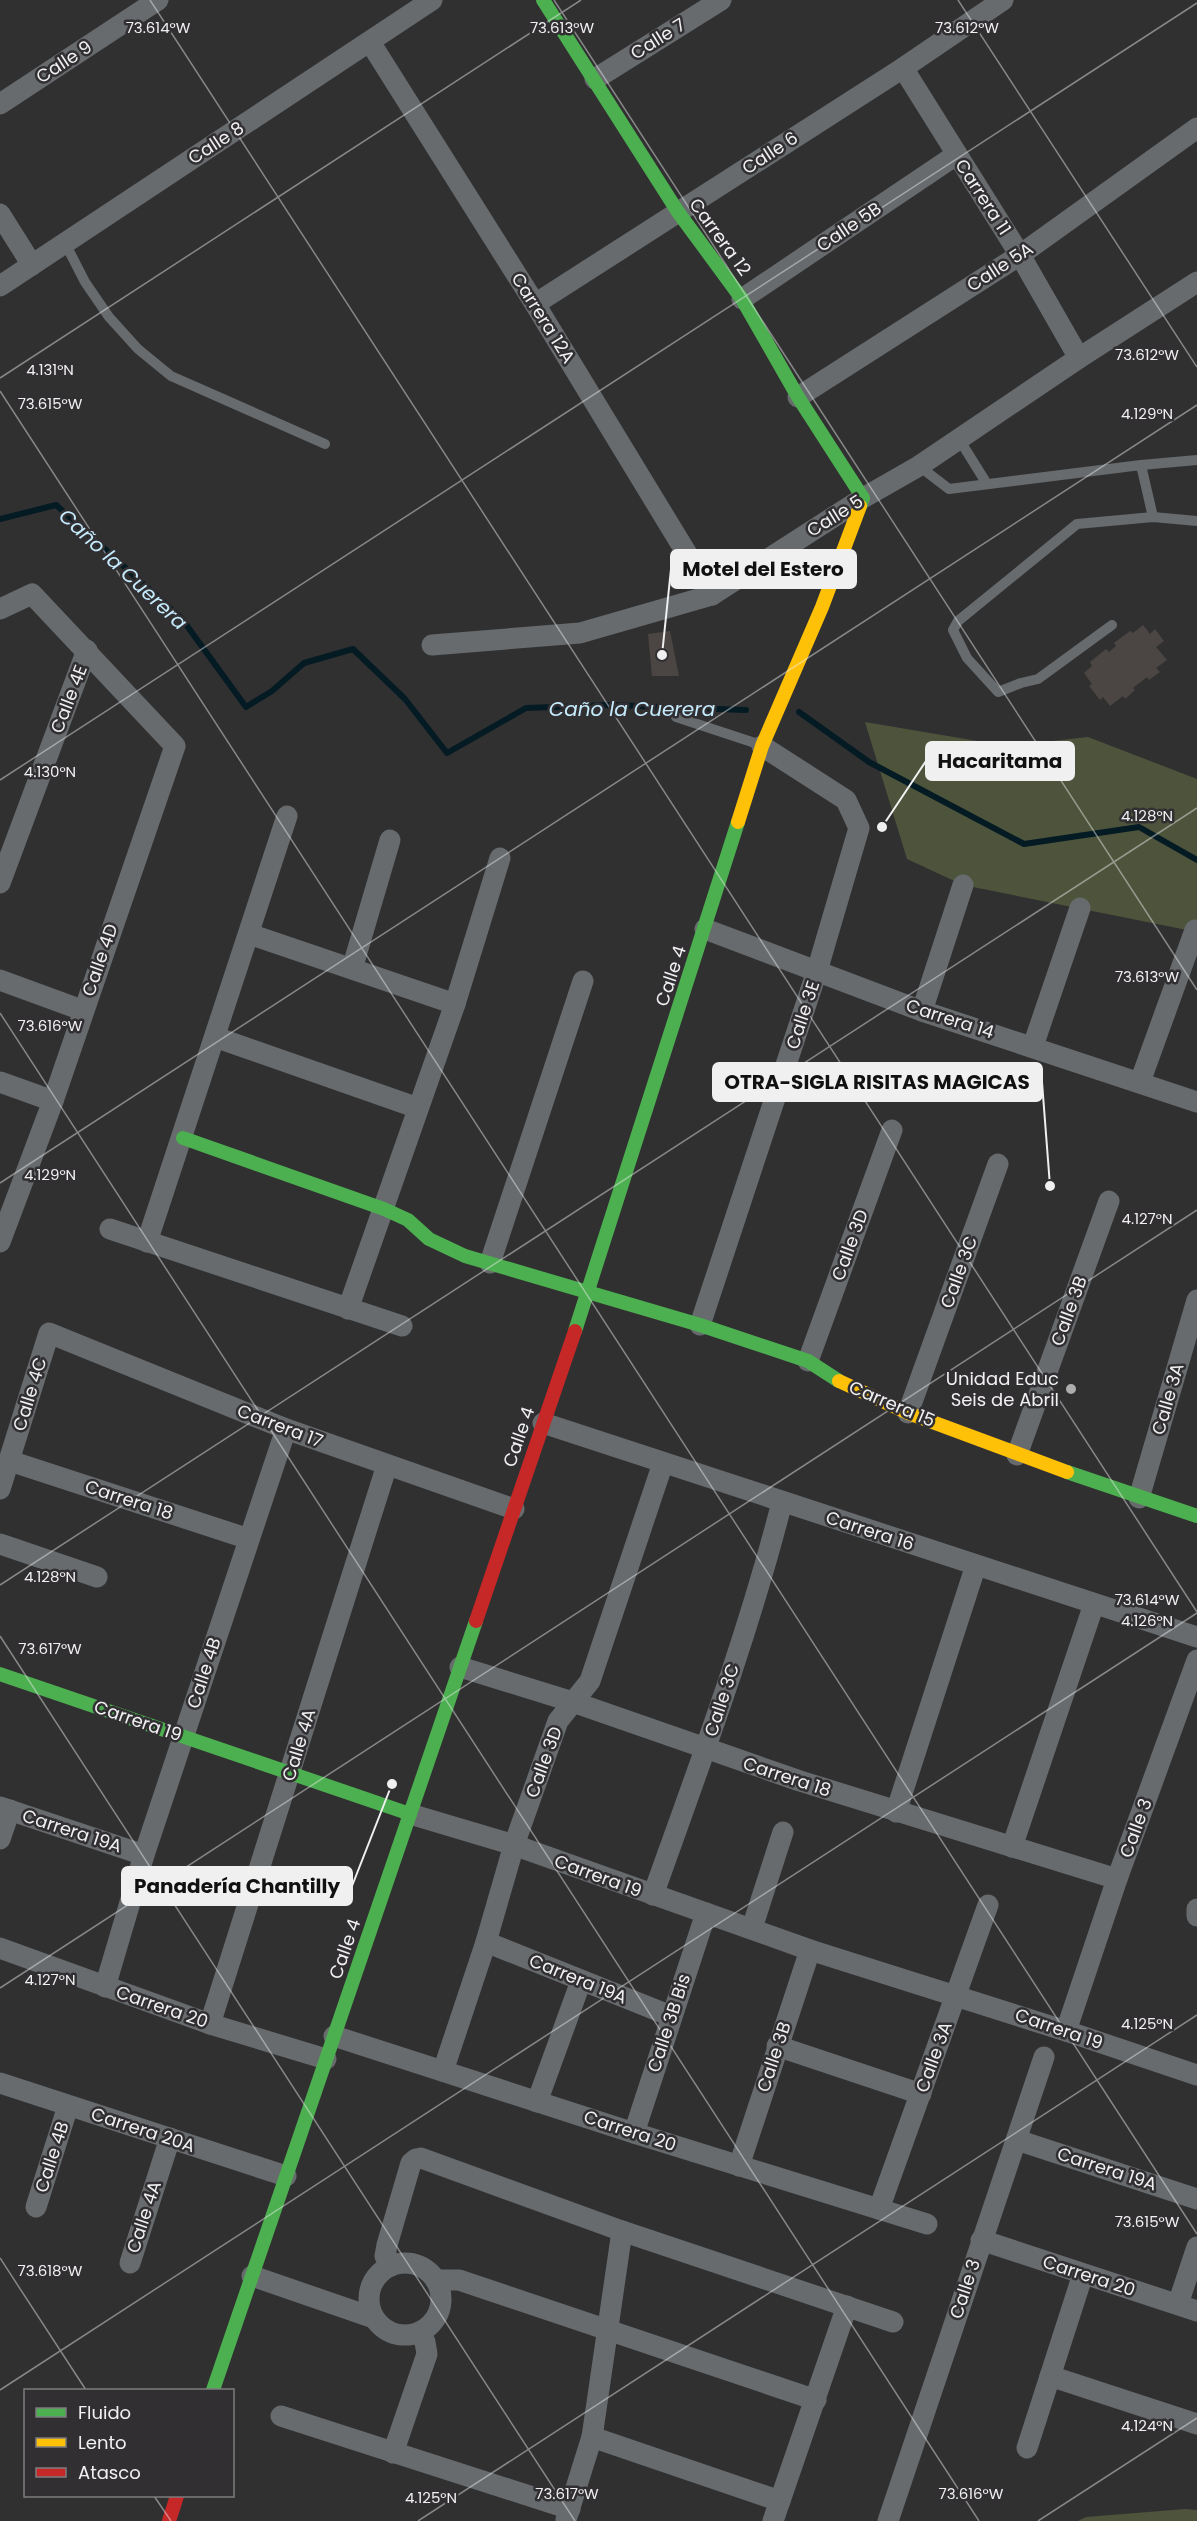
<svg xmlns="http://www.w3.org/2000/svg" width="1197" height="2521" viewBox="0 0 1197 2521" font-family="Poppins,sans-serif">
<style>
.forest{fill:#4d543b}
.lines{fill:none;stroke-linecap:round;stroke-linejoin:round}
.stream{stroke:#051b24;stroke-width:6}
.building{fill:#4b4643}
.lane{stroke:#676b6d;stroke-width:10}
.street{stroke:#676b6d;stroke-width:21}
.fast{stroke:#4caf50;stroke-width:14}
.slow{stroke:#ffc107;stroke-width:14}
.jam{stroke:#c62828;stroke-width:14}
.ticks{fill:none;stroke:#f0f0f1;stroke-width:1.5;stroke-opacity:0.45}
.poi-dot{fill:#adadae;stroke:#312f32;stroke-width:2}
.labels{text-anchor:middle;stroke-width:5;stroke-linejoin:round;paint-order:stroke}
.street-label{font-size:18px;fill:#f0f0f1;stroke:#312f32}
.poi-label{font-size:18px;fill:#f0f0f1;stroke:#312f32;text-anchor:end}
.water-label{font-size:20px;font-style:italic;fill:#c5ebfc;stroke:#312f32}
.ticks-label{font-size:15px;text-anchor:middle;fill:#f0f0f1;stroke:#312f32;stroke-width:5;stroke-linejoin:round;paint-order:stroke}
.leader{fill:none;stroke:#f0f0f1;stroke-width:2}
.callout-dot{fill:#f0f0f1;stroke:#312f32;stroke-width:2}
.callout{fill:#f0f0f1;stroke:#f0f0f1;stroke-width:2}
.callout-label{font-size:20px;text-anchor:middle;font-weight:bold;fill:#111}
</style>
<rect width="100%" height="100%" fill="#313031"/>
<g class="forest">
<path d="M865 722 1007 746 1088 737 1197 779V932L963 885 907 859Z"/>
<path d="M1185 2509 1197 2510V2521H1078L1086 2517Z"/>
</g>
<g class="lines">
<g class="stream">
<path d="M0 519 56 505 182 619 246 707 272 691 304 663 353 649 405 699 447 753 526 708 611 705 746 710"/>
<path d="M799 712 869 762 1024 844 1139 827 1197 860"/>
</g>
</g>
<g class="building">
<path d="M1143 625 1150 634 1155 629 1164 641 1156 647 1167 660 1156 668 1160 672 1149 680 1147 677 1133 688 1135 690 1125 699 1123 696 1110 706 1103 697 1100 700 1089 686 1092 684 1084 673 1092 666 1090 662 1106 649 1109 652 1116 646 1114 643 1130 631 1133 633Z"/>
<path d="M670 631 679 676H652L648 634Z"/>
</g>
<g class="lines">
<g class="lane">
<path d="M65 243 85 282 109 317 138 349 171 376 325 444"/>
<path d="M959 439 987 484"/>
<path d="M1141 465 1197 460"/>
<path d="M919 466 949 489 1141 465 1153 517"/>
<path d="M1112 625 1038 679 1021 683 998 692 967 658 953 630 958 621 1077 524 1153 517 1197 521"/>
<path d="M676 717 761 745"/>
</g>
<g class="street">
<path d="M370 42 535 304 712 595"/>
<path d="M903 68 1020 255 1079 358"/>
<path d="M595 79 721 0"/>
<path d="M0 104 158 0"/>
<path d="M0 214 32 265"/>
<path d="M0 286 432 0"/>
<path d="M742 299 956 155"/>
<path d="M535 304 903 68 1003 0"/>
<path d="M798 397 1020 255 1197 128"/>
<path d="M0 609 32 594 175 746 53 1101 0 1242"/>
<path d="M432 645 580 633 712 595 863 498 919 466 1079 358 1197 282"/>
<path d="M0 883 87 650"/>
<path d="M705 929 922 1011 1197 1102"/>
<path d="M249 934 455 1004"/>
<path d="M352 969 390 840"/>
<path d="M0 980 82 1010"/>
<path d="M922 1011 963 885"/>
<path d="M215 1037 418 1108"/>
<path d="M1033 1046 1080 908"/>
<path d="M0 1082 53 1101"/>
<path d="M1140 1082 1195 930"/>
<path d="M110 1229 402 1326"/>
<path d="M147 1242 287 816"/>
<path d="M490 1263 583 981"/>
<path d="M348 1309 455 1004 500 858"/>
<path d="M700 1325 817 971 859 828 846 800 762 746"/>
<path d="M808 1361 892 1130"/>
<path d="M908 1413 998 1164"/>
<path d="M543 1423 1197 1637"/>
<path d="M1017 1455 1109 1201"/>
<path d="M10 1461 249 1539"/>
<path d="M0 1489 49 1333 286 1429 514 1509"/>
<path d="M1139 1498 1197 1300"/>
<path d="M0 1544 97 1577"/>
<path d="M460 1667 573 1702 800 1781 1117 1879"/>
<path d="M0 1807 144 1855"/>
<path d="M896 1812 976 1565"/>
<path d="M410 1814 514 1845 810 1950 1066 2031 1197 2075"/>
<path d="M0 1839 10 1810"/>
<path d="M1012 1847 1094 1604"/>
<path d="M653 1895C699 1766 748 1636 782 1502"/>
<path d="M1197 1909V1916"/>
<path d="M752 1928 783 1832"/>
<path d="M486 1942 671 2016"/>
<path d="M0 1948 210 2024 326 2059"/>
<path d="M105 1987 144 1855 286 1429"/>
<path d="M210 2024 387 1465"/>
<path d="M1066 2031 1117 1879 1197 1660"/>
<path d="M334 2036 634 2133 927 2224"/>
<path d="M777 2046 921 2094"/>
<path d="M443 2071 486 1942 514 1845 558 1721 590 1681 663 1463"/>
<path d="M0 2083 286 2176"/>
<path d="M537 2102 581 1981"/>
<path d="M634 2133 706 1913"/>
<path d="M1017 2140 1197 2199"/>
<path d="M739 2166 810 1950"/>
<path d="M36 2207 68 2106"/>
<path d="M879 2209 988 1905"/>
<path d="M981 2240 1197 2311"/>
<path d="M130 2263 170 2138"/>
<circle cx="405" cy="2299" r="36"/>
<path d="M391 2266 385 2256 387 2245 411 2163 416 2159 421 2158 622 2231 893 2322"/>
<path d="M252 2276 374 2318"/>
<path d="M436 2280H459L816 2400"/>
<path d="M1178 2304 1197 2247"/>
<path d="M1050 2376 1197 2424"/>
<path d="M281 2416 570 2509"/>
<path d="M592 2437 780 2501"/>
<path d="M1027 2448 1083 2274"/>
<path d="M393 2453 427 2354 425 2342 419 2332"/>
<path d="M566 2520 592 2437 622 2231"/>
<path d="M773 2521 847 2306"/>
<path d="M888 2521 1044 2057"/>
</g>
<g class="fast">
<path d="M543 0 678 212 742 299 798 397 863 498 860 506"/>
<path d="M183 1138 384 1209 408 1220 429 1239 465 1256 700 1325 808 1361 839 1381"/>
<path d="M575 1331 738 822"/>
<path d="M1067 1472 1197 1516"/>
<path d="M0 1674 410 1814"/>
<path d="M213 2390 476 1621"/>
</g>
<g class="slow">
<path d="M738 822 762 746 822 607 860 506"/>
<path d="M839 1381 908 1413 1067 1472"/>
</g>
<g class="jam">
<path d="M476 1621 575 1331"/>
<path d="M169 2521 177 2496"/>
</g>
</g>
<path class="ticks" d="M150 0 1197 1612M554 0 1197 990M958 0 1197 367M0 378 581 0M0 391 1197 2234M0 780 1197 3M0 1013 979 2521M0 1183 1197 405M0 1585 1197 808M0 1636 575 2521M0 1988 1197 1210M0 2258 86 2390M0 2390 1197 1613M154 2496 171 2521M418 2521 1197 2015M1038 2521 1197 2418"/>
<circle class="poi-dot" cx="1071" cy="1389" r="6"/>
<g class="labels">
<g class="street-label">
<text transform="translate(658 39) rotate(-32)" y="6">Calle 7</text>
<text transform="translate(64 62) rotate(-33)" y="6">Calle 9</text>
<text transform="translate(216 143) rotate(-33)" y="6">Calle 8</text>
<text transform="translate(770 153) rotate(-33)" y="6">Calle 6</text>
<text transform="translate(983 197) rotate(57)" y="6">Carrera 11</text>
<text transform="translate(849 227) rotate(-34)" y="6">Calle 5B</text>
<text transform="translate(720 237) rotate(54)" y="6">Carrera 12</text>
<text transform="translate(1000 267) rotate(-33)" y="6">Calle 5A</text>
<text transform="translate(543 318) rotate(58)" y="6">Carrera 12A</text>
<text transform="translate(835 516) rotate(-32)" y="6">Calle 5</text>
<text transform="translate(69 699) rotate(-69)" y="6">Calle 4E</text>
<text transform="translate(100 960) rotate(-71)" y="6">Calle 4D</text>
<text transform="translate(671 976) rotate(-72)" y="6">Calle 4</text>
<text transform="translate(803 1015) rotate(-72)" y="6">Calle 3E</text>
<text transform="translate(950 1019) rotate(18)" y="6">Carrera 14</text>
<text transform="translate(850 1245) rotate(-70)" y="6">Calle 3D</text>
<text transform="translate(959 1272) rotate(-70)" y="6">Calle 3C</text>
<text transform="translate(1069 1311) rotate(-70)" y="6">Calle 3B</text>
<text transform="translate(30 1394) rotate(-73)" y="6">Calle 4C</text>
<text transform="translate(1168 1399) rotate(-74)" y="6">Calle 3A</text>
<text transform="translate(892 1404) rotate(23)" y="6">Carrera 15</text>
<text transform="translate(280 1426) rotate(21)" y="6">Carrera 17</text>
<text transform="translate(519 1437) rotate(-71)" y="6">Calle 4</text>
<text transform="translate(129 1500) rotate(18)" y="6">Carrera 18</text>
<text transform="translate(870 1531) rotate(18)" y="6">Carrera 16</text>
<text transform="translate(204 1673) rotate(-72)" y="6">Calle 4B</text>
<text transform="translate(722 1700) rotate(-72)" y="6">Calle 3C</text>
<text transform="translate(138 1721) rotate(19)" y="6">Carrera 19</text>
<text transform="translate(299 1745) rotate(-73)" y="6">Calle 4A</text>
<text transform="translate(544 1762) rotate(-70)" y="6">Calle 3D</text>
<text transform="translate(787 1777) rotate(18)" y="6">Carrera 18</text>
<text transform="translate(1136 1828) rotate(-70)" y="6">Calle 3</text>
<text transform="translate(72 1831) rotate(18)" y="6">Carrera 19A</text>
<text transform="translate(598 1876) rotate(20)" y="6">Carrera 19</text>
<text transform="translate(345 1949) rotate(-71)" y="6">Calle 4</text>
<text transform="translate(578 1979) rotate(22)" y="6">Carrera 19A</text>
<text transform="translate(162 2007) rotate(19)" y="6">Carrera 20</text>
<text transform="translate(669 2023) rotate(-72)" y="6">Calle 3B Bis</text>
<text transform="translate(1059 2029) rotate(19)" y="6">Carrera 19</text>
<text transform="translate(774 2057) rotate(-72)" y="6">Calle 3B</text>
<text transform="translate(934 2057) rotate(-70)" y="6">Calle 3A</text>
<text transform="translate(143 2130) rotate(18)" y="6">Carrera 20A</text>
<text transform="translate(630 2131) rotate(18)" y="6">Carrera 20</text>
<text transform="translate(52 2157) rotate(-72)" y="6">Calle 4B</text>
<text transform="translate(1107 2169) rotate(18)" y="6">Carrera 19A</text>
<text transform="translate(144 2217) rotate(-72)" y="6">Calle 4A</text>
<text transform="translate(1089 2276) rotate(18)" y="6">Carrera 20</text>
<text transform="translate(965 2289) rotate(-72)" y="6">Calle 3</text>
</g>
<g class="poi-label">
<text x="1059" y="1385">Unidad Educ<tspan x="1059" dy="21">Seis de Abril</tspan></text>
</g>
<g class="water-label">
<text transform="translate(123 569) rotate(43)" y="7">Caño la Cuerera</text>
<text x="632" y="716">Caño la Cuerera</text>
</g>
</g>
<g class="ticks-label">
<text x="158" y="33">73.614°W</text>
<text x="562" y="33">73.613°W</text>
<text x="967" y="33">73.612°W</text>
<text x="1147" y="360">73.612°W</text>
<text x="50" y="375">4.131°N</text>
<text x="50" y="409">73.615°W</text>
<text x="1147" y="419">4.129°N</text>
<text x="50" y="777">4.130°N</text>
<text x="1147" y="821">4.128°N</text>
<text x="1147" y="982">73.613°W</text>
<text x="50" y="1031">73.616°W</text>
<text x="50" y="1180">4.129°N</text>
<text x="1147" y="1224">4.127°N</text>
<text x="50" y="1582">4.128°N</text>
<text x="1147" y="1605">73.614°W</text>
<text x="1147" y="1626">4.126°N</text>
<text x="50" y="1654">73.617°W</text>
<text x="50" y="1985">4.127°N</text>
<text x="1147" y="2029">4.125°N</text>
<text x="1147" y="2227">73.615°W</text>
<text x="50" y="2276">73.618°W</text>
<text x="1147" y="2431">4.124°N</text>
<text x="567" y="2499">73.617°W</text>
<text x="971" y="2499">73.616°W</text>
<text x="431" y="2503">4.125°N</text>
</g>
<path class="leader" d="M662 655L671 569M882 827L926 761M1050 1186L1042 1082M392 1784L352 1886"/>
<g class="callout-dot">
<circle cx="662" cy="655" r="6"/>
<circle cx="882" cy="827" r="6"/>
<circle cx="1050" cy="1186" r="6"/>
<circle cx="392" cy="1784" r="6"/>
</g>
<g class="callout">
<rect x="671" y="550" width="185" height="38" rx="6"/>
<rect x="926" y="742" width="148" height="38" rx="6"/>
<rect x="713" y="1063" width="329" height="38" rx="6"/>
<rect x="122" y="1867" width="230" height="38" rx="6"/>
</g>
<g class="callout-label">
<text x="763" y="576">Motel del Estero</text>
<text x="1000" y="768">Hacaritama</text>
<text x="877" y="1089">OTRA-SIGLA RISITAS MAGICAS</text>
<text x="237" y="1893">Panadería Chantilly</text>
</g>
<rect x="24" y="2389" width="210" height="108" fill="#312f32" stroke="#7d7c7e" stroke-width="1.5"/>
<rect x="36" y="2408" width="30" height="9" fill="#4caf50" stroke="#7d7c7e" stroke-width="1.5"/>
<text x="78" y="2419" font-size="18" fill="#f0f0f1">Fluido</text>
<rect x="36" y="2438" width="30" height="9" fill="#ffc107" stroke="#7d7c7e" stroke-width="1.5"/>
<text x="78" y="2449" font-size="18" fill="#f0f0f1">Lento</text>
<rect x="36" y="2468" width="30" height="9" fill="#c62828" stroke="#7d7c7e" stroke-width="1.5"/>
<text x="78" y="2479" font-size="18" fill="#f0f0f1">Atasco</text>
</svg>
